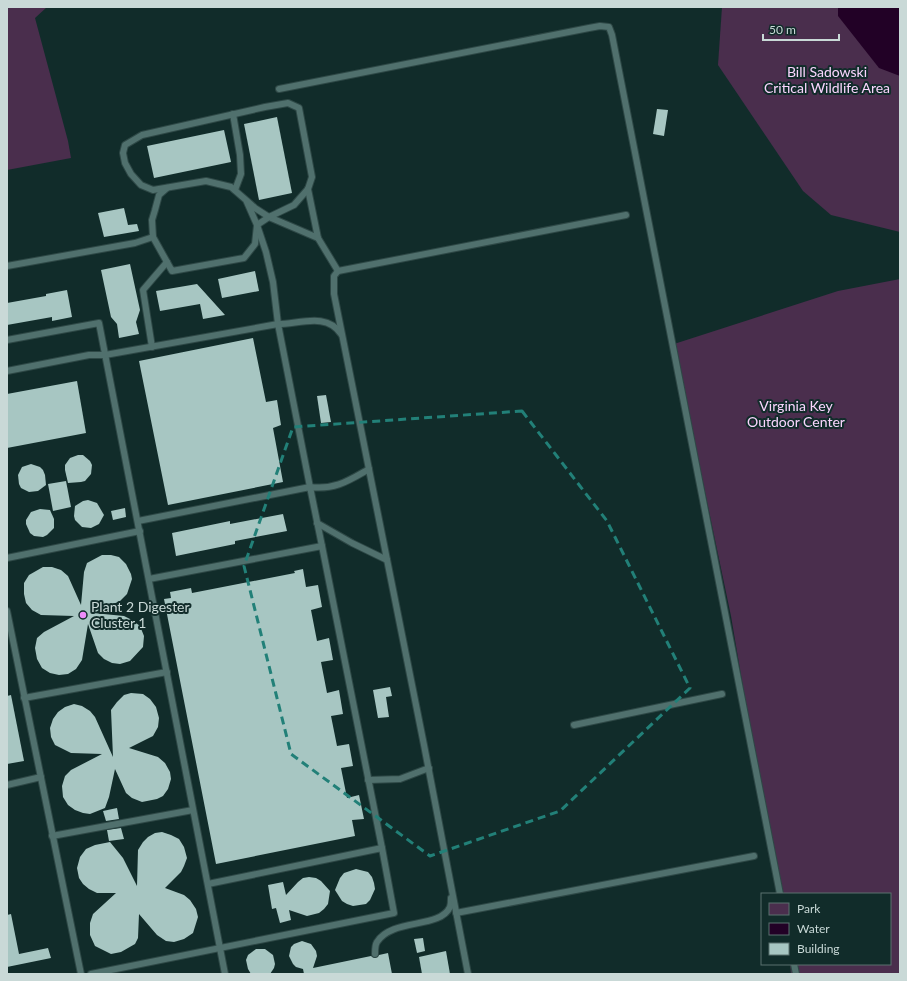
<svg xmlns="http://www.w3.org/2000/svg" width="907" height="981" viewBox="0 0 907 981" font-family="Lato,sans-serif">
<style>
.green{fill:#4a2e4d}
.water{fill:#220126}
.building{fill:#a7c6c2}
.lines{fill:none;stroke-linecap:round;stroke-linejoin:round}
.service-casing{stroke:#2e4846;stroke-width:8}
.service{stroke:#50706d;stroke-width:6}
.marked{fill:none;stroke:#228078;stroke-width:3;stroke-dasharray:8 5;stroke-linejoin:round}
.poi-dot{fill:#ed8cf9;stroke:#112c2a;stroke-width:1.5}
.labels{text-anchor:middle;stroke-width:4;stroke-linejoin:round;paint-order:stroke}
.park-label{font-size:14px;fill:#fad5fe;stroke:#112c2a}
.poi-label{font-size:14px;fill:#c9d9d7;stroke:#112c2a;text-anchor:start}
</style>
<rect width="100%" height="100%" fill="#112c2a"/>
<g class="green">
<path d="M7 7H47L35 18 68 141 71 158 7 170Z"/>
<path d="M722 7H900V232L831 215 803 191 718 65Z"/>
<path d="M900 279V974H791L790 964H890V894H778L731 616 674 344 838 291Z"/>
</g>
<path class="water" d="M838 7H900V76L879 68 838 16Z"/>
<g class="building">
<path d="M657 109 668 110 664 136 653 134Z"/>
<path d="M277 117 292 193 259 200 244 124Z"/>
<path d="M224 130 231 162 154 178 147 146Z"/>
<path d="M124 208 128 225 137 224 139 231 104 237 98 213Z"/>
<path d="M130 264 140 310 136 322 139 334 119 338 117 324 111 317 101 270Z"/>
<path d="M255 271 259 291 222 298 218 279Z"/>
<path d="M197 284 225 315 203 319 200 304 160 311 156 291Z"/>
<path d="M67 290 72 317 52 321V317L7 325V303L46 296V294Z"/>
<path d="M253 338 266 402 277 400 281 425 273 428 283 482 168 505 139 361Z"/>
<path d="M77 381 86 433 7 448V394Z"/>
<path d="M326 395 331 422 321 423 317 396Z"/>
<path d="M78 455H83L90 461 92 465 91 474 85 481 81 482 68 483 65 470V465L70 458Z"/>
<path d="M31 464 40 467 43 470 45 475 46 485 38 491 29 492 21 488 19 484 18 475 22 467Z"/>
<path d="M66 481 71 507 53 511 48 484Z"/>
<path d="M88 500 97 503 104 515 99 524 91 528 82 527 75 520 74 516 75 506 83 501Z"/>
<path d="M125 508 126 517 113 520 111 511Z"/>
<path d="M40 509 50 510 54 519V528L47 535 43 537 34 536 30 533 26 524V520L31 512Z"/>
<path d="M283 514 287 531 235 541V544L176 556 172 533 230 521V524Z"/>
<path d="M102 555H111L119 557 126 564 131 574 132 579 127 594 120 601 93 613 124 616 132 620 140 626 144 636 143 647 130 661 120 664 112 663 104 659 98 653 88 624 82 660 76 669 68 674 59 675 50 673 42 668 37 659 35 648 37 638 44 632 74 616 41 615 32 610 26 603 24 594V583L29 575 43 567H52L61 570 68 576 81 605 84 572 87 563Z"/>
<path d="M303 569 306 587 318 585 322 607 311 610 317 641 329 638 333 660 321 662 327 693 339 690 343 714 331 716 337 746 349 744 353 766 341 768 347 798 359 795 364 819 352 820 355 836 216 864 164 599 171 598 170 592 191 588 192 593 295 573 294 571Z"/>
<path d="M390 687 392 696 386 697 389 717 378 718 373 690Z"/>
<path d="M131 693 143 694 150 699 156 707 159 718 158 727 153 736 129 748 158 757 165 763 170 772 171 779 168 789 163 796 157 799 142 802 132 798 126 793 115 769 109 797 105 808 90 814 83 813 75 810 68 805 63 797 62 786 65 776 71 770 102 754 71 753 55 745 51 737 50 728 53 719 58 712 65 707 74 704 82 706 90 711 95 717 113 757 111 710 117 702 124 695Z"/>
<path d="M11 695 24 761 7 764V696Z"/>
<path d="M117 808 119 819 106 821 103 811Z"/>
<path d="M121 828 124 839 109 841 107 830Z"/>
<path d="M162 832 171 835 179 839 184 847 187 858 184 866 181 872 165 888 184 895 190 900 196 909 198 917 193 933 184 939 174 942 166 941 157 935 139 914 138 938 135 944 121 952 111 954 95 946 90 935V923L93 914 116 893H97L89 889 83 884 79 878 77 868 80 857 86 849 95 845 110 842 123 858 137 886 138 850 143 842 148 837 155 833Z"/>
<path d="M356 869 368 872 372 877 374 883 375 889 370 900 366 904 353 906 347 904 342 901 335 890 340 878 344 873Z"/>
<path d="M309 877 316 878 321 881 330 891 328 904 324 909 319 913 307 916 289 910 291 920 280 923 276 908 272 909 268 885 283 882 286 895 298 882 303 878Z"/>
<path d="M11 914 19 954 48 948 51 958 7 967V915Z"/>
<path d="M423 938 425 951 417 953 414 939Z"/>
<path d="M302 941 311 944 316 951 317 956 313 968 371 956 375 958 379 955 388 953 392 974H304L303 969 296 967 293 964 289 956 291 947 294 944Z"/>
<path d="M256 949H265L273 955 275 964 274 968 270 974H251L248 969 246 960 248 955Z"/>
<path d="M446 951 450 974H422L419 957Z"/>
</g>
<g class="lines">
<defs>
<g id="service">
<path d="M279 89 589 28 600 26 609 27 612 35 780 894"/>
<path d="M233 114 240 155 241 174 235 190"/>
<path d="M167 188 159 195 155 210 152 220 153 237 172 271 244 258 255 244 257 225 269 217 318 238 338 271"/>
<path d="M308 189 318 238"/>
<path d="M246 200 255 208 269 217 294 205 308 189 312 177 299 108 288 103 265 107 142 135 125 145 123 153 125 163 131 174 141 185 153 190 206 181 231 187 246 200 257 225 266 252 273 282 278 324C299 324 327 312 341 334"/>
<path d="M7 266 135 243 153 237"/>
<path d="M7 340 99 323 225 974"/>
<path d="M152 347 143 290 167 262"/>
<path d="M7 371 89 355H105L278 324 310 487C335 490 348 481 369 469"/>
<path d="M138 521 310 487 322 546"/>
<path d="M317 523 352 543 387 560"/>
<path d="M7 558 140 531"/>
<path d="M149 579 322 546 382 848"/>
<path d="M7 611 81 974"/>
<path d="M24 698 167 672"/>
<path d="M574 725 722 694"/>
<path d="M368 780 400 779 429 768"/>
<path d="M7 785 41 777"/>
<path d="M52 836 193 810"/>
<path d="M456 913 754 856"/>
<path d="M375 954C375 950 375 945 377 942 392 918 440 929 450 907 451 904 451 901 451 898"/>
<path d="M794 964 796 974"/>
<path d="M91 974 394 913 382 848 208 884"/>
<path d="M468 974 424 745 334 294V276L338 271 626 215"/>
</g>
</defs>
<use href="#service" class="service-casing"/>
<use href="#service" class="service"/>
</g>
<path class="marked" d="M522 411 607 521 690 688 560 811 430 856 291 754 244 566 293 427Z"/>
<circle class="poi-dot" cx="83" cy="615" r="4"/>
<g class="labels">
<g class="park-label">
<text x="827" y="77">Bill Sadowski<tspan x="827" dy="16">Critical Wildlife Area</tspan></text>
<text x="796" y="411">Virginia Key<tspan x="796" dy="16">Outdoor Center</tspan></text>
</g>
<g class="poi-label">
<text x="91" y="612">Plant 2 Digester<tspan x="91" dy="16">Cluster 1</tspan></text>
</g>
</g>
<rect width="907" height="981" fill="none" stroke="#c9d9d7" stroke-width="16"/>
<rect x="761" y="893" width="130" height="72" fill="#112c2a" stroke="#5b716f"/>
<rect x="769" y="903" width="20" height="12" fill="#4a2e4d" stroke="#5b716f"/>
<text x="797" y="913" font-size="12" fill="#c9d9d7">Park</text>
<rect x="769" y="923" width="20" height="12" fill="#220126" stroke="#5b716f"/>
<text x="797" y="933" font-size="12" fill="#c9d9d7">Water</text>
<rect x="769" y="943" width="20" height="12" fill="#a7c6c2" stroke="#5b716f"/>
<text x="797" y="953" font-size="12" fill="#c9d9d7">Building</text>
<path d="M763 34v6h76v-6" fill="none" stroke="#c9d9d7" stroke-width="2"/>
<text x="769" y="34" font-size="12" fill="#c9d9d7" stroke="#112c2a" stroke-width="3" paint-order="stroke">50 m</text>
</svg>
